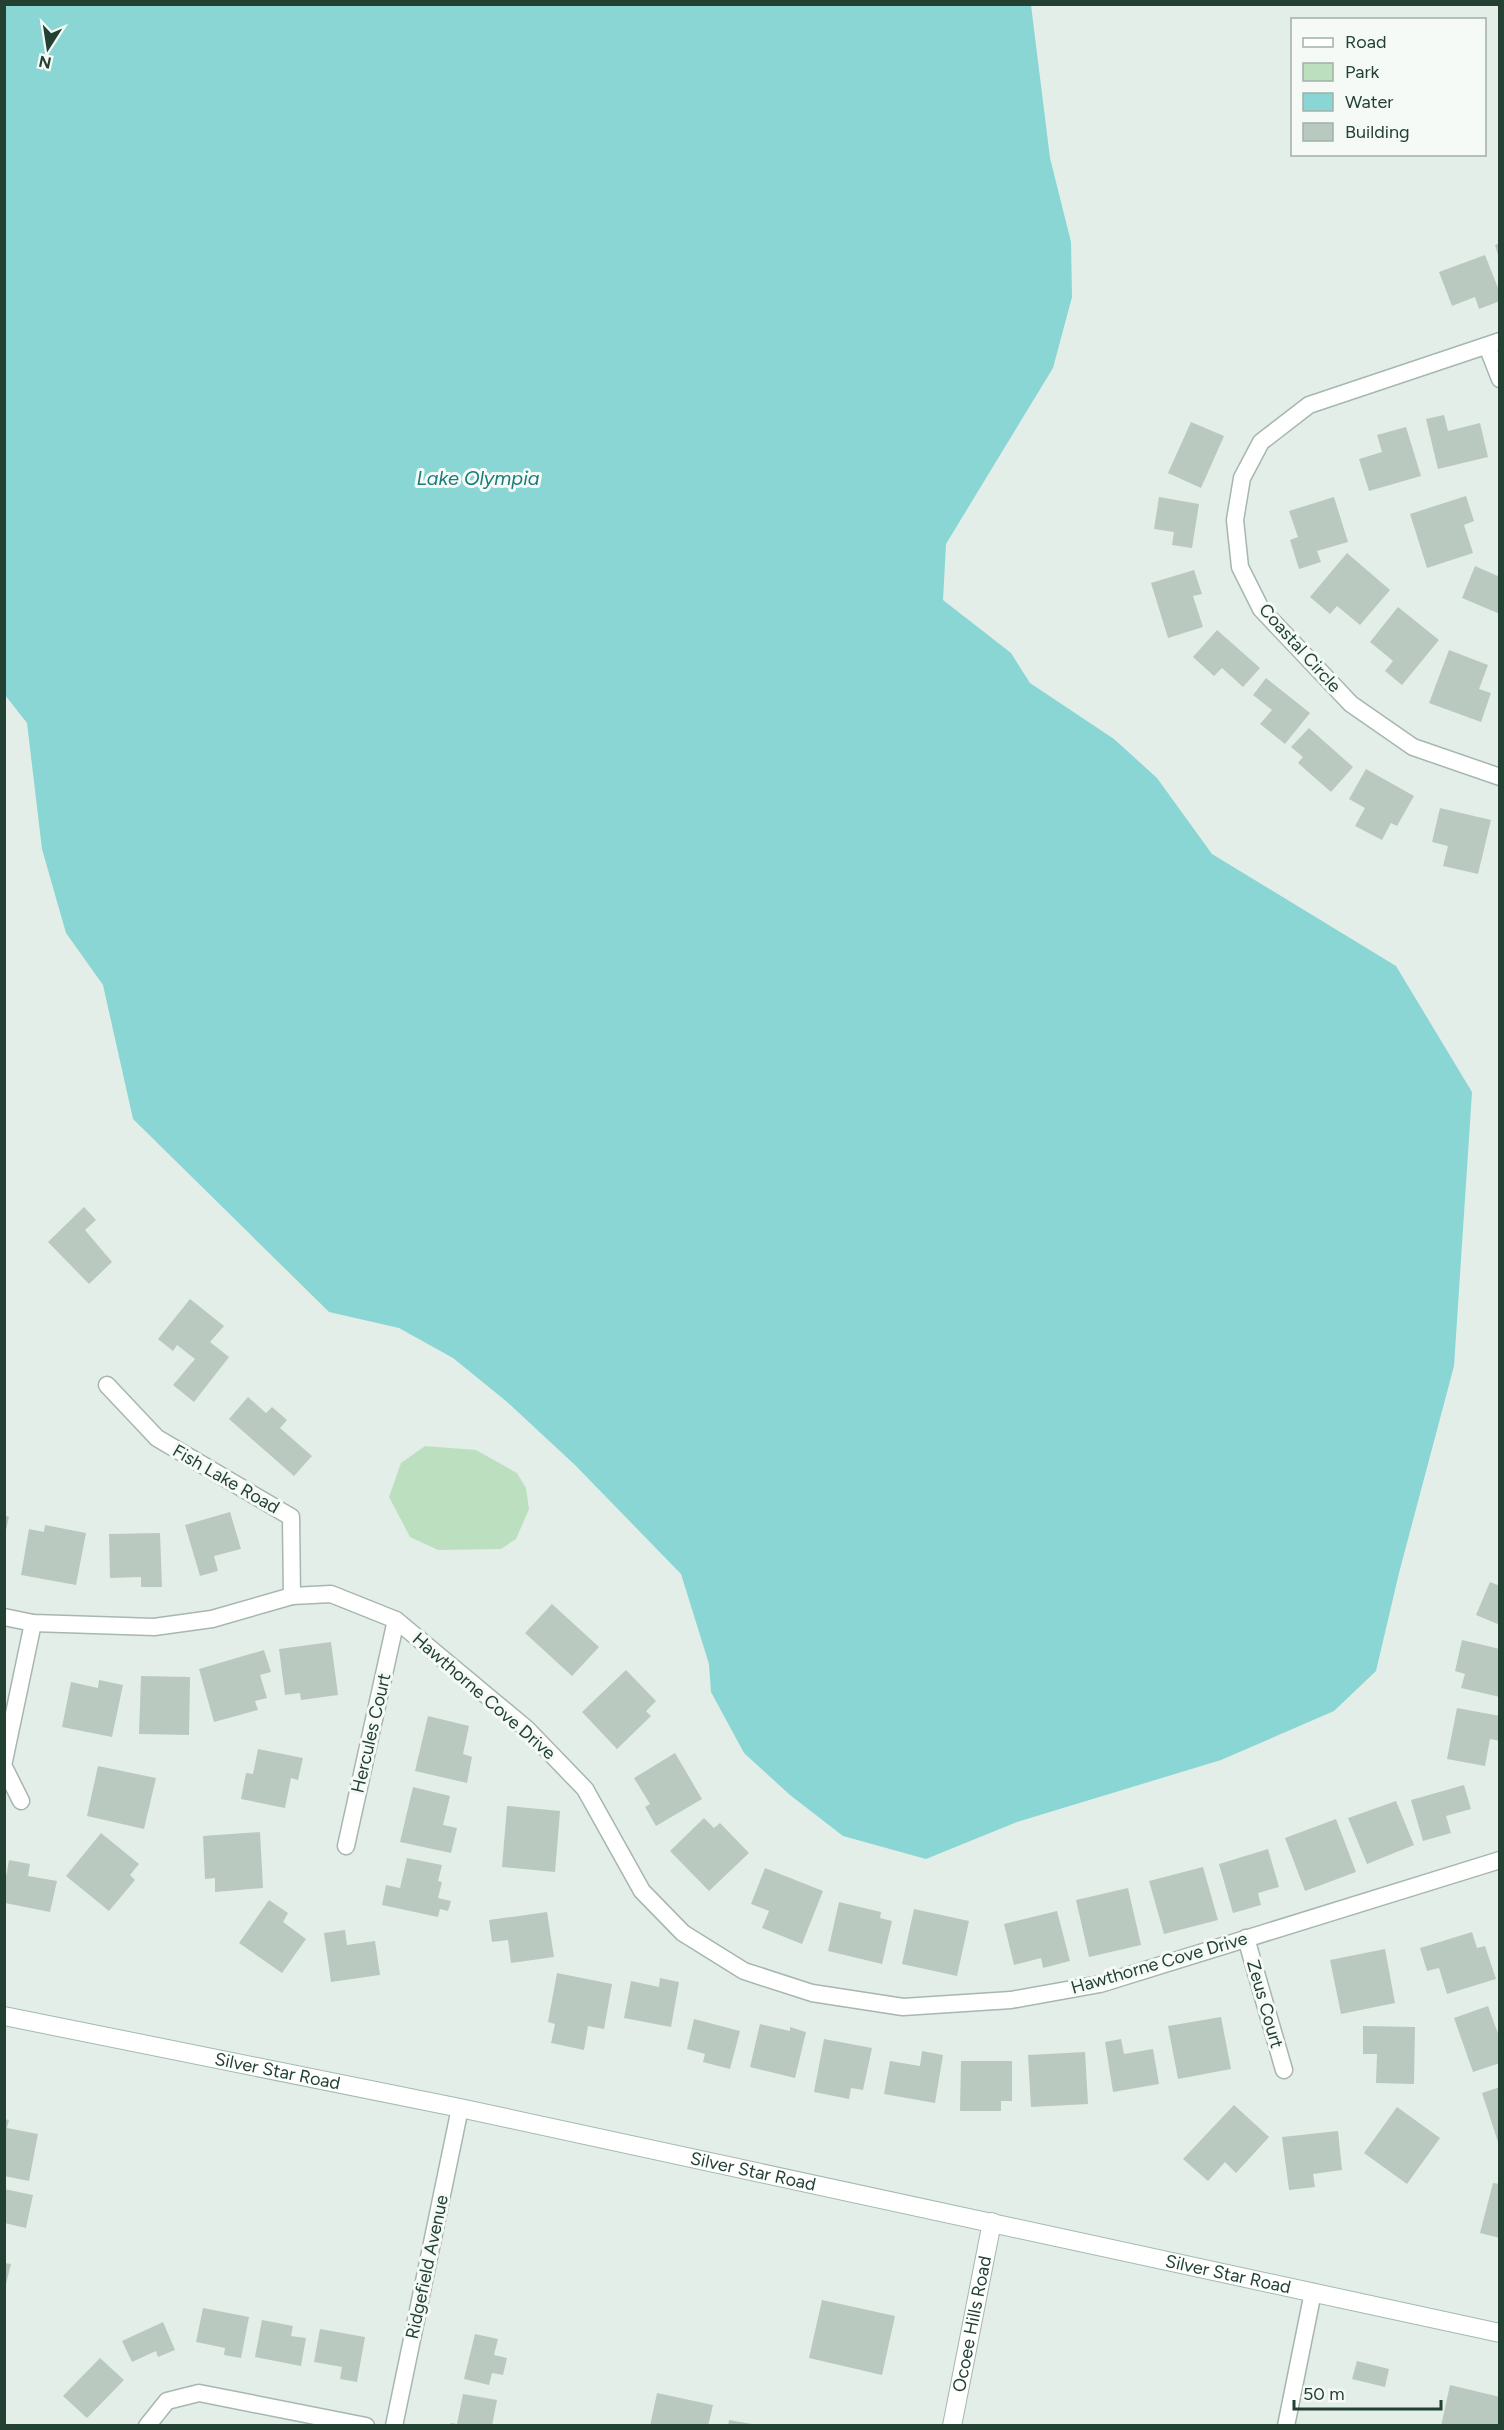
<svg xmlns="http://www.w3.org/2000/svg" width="1504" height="2430" viewBox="0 0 1504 2430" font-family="Figtree,sans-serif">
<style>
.green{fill:#bce0bf}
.water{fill:#89d6d4}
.building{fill:#b9c9c0}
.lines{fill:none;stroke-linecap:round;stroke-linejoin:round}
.minor-casing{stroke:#a6b7ae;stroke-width:19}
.tertiary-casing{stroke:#a6b7ae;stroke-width:20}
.secondary-casing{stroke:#a1bbae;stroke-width:20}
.minor{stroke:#fff;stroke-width:16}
.tertiary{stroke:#fff;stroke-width:18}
.secondary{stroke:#fff;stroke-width:18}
.labels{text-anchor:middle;stroke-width:6;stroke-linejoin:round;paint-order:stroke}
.street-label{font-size:18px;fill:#224133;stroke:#f5faf7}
.water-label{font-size:20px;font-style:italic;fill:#187b7b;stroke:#f5faf7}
</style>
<rect width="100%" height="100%" fill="#e4eee8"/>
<path class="green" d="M425 1446 476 1450 517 1473 526 1488 529 1509 516 1539 501 1549 438 1550 410 1537 389 1497 401 1463Z"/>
<path class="water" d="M4 5H1031L1050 158 1071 242 1072 297 1053 368 946 544 943 600 1011 653 1030 683 1114 739 1157 778 1212 854 1396 966 1472 1092 1454 1366 1399 1573 1376 1671 1334 1711 1221 1760 1017 1822 926 1859 843 1836 790 1795 744 1753 711 1692 709 1664 681 1574 575 1465 506 1401 453 1358 399 1328 329 1312 133 1119 103 985 66 933 42 849 27 723 5 695Z"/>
<g class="building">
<path d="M1500 243V258H1499L1495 245Z"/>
<path d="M1485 255 1500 293V301L1479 309 1475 297 1452 306 1439 272Z"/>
<path d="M1444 415 1448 431 1480 423 1488 457 1438 469 1426 419Z"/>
<path d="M1191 422 1224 436 1201 488 1168 473Z"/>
<path d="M1406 427 1421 476 1369 491 1359 459 1382 452 1377 435Z"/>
<path d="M1466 496 1474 521 1464 525 1473 553 1427 568 1410 514Z"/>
<path d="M1159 497 1199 504 1192 548 1172 545 1174 532 1154 529Z"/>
<path d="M1334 497 1348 542 1317 551 1321 562 1299 569 1290 540 1298 537 1289 511Z"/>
<path d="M1347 553 1390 590 1360 625 1337 606 1330 614 1310 597Z"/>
<path d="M1475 566 1500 577V614L1462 598Z"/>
<path d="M1194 570 1202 594 1193 596 1203 627 1168 638 1151 583Z"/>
<path d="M1398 607 1439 640 1402 685 1385 671 1393 661 1370 642Z"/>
<path d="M1217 630 1260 668 1243 687 1222 668 1214 676 1193 657Z"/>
<path d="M1449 650 1488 665 1479 689 1491 693 1481 722 1429 703Z"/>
<path d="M1266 678 1310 713 1285 744 1260 724 1272 710 1253 695Z"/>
<path d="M1309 728 1353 767 1331 792 1298 763 1303 757 1291 747Z"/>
<path d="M1366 769 1414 796 1397 826 1391 823 1382 840 1355 826 1365 808 1349 799Z"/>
<path d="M1440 808 1491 820 1478 874 1443 866 1448 846 1432 842Z"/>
<path d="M84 1207 96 1220 85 1230 112 1262 89 1284 48 1242Z"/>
<path d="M190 1299 224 1326 210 1342 229 1357 194 1402 173 1385 195 1359 177 1345 173 1351 158 1339Z"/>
<path d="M248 1397 266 1413 272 1407 287 1420 280 1428 312 1456 294 1476 229 1419Z"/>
<path d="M230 1512 241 1549 214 1556 218 1571 200 1576 185 1525Z"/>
<path d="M4 1515 9 1517 5 1534H4Z"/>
<path d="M45 1525 86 1533 76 1585 21 1575 29 1529 44 1532Z"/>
<path d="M160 1533 162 1587H141V1577L110 1578 109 1534Z"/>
<path d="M1490 1582 1500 1586V1625L1476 1615Z"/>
<path d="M552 1604 599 1647 572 1676 525 1633Z"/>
<path d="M1462 1640 1500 1649V1697L1461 1688 1465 1674 1455 1671Z"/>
<path d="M331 1642 338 1695 301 1700 300 1693 285 1695 279 1649Z"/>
<path d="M264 1650 271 1672 260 1675 267 1698 255 1701 258 1710 214 1722 199 1669Z"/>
<path d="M626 1670 656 1701 646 1711 651 1716 617 1749 582 1712Z"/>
<path d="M141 1676 190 1677 189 1735 139 1734Z"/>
<path d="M99 1680 123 1685 112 1737 62 1727 71 1682 98 1688Z"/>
<path d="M1457 1708 1500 1716V1741L1490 1739 1485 1766 1447 1759Z"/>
<path d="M428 1716 469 1726 463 1754 472 1757 467 1783 415 1771Z"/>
<path d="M258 1749 303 1758 298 1780 291 1778 285 1808 241 1799 246 1773 253 1774Z"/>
<path d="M675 1753 702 1799 656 1826 645 1807 650 1804 634 1778Z"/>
<path d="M98 1766 156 1778 144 1829 87 1816Z"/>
<path d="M1464 1785 1471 1809 1446 1816 1451 1833 1423 1841 1411 1800Z"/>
<path d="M413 1787 450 1796 443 1825 457 1828 451 1853 400 1842Z"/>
<path d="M1396 1801 1414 1845 1367 1864 1348 1818Z"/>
<path d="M507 1806 560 1811 555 1872 502 1867Z"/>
<path d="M704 1818 714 1828 720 1823 749 1853 709 1891 670 1851Z"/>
<path d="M1336 1819 1356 1872 1305 1891 1285 1838Z"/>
<path d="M260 1832 263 1888 215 1892V1878L205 1879 203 1836Z"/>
<path d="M101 1833 139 1864 130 1875 135 1880 109 1911 66 1876Z"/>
<path d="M1268 1849 1279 1887 1258 1893 1261 1905 1233 1913 1219 1864Z"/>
<path d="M407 1858 442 1865 438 1881 442 1882 438 1898 451 1901 448 1911 440 1909 438 1917 382 1905 386 1885 400 1888Z"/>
<path d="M9 1860 30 1864 28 1876 57 1881 50 1912 5 1903V1882Z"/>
<path d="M1203 1867 1218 1920 1164 1934 1149 1881Z"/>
<path d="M765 1868 823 1891 802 1944 762 1928 769 1911 751 1904Z"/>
<path d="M1128 1888 1141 1945 1089 1957 1076 1900Z"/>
<path d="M269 1900 288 1913 283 1922 306 1939 282 1973 239 1943Z"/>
<path d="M839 1902 881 1912 880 1918 892 1921 882 1964 828 1951Z"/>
<path d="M914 1909 969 1921 957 1976 902 1964Z"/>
<path d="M1057 1911 1070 1961 1043 1968 1041 1958 1014 1965 1004 1924Z"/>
<path d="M547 1912 554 1957 511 1963 508 1940 492 1942 489 1920Z"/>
<path d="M345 1930 347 1945 375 1941 380 1975 331 1982 324 1933Z"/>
<path d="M1472 1932 1477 1948 1485 1946 1496 1979 1447 1994 1439 1968 1427 1971 1420 1948Z"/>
<path d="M1385 1949 1395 2003 1341 2014 1330 1960Z"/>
<path d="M557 1973 612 1984 604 2029 588 2026 584 2050 551 2043 555 2024 548 2022Z"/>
<path d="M660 1978 679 1982 671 2027 624 2018 631 1981 659 1987Z"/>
<path d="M1488 2006 1500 2039V2063L1473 2072 1454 2018Z"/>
<path d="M1221 2017 1231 2069 1178 2079 1168 2026Z"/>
<path d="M694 2019 740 2031 730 2069 703 2062 705 2054 687 2049Z"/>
<path d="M760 2024 790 2031V2027L806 2032 795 2078 750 2067Z"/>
<path d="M1363 2026 1415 2027 1414 2084 1376 2083 1377 2054H1363Z"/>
<path d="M824 2039 872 2048 863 2090 851 2088 849 2099 814 2092Z"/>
<path d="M1121 2039 1124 2054 1153 2049 1159 2084 1113 2092 1105 2042Z"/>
<path d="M922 2051 943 2055 935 2103 884 2094 890 2061 920 2066Z"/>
<path d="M1085 2052 1088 2104 1031 2107 1028 2055Z"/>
<path d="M961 2061H1012V2101H1001V2111H960Z"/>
<path d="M1500 2087V2145H1499L1482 2093Z"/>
<path d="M1234 2105 1269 2137 1236 2173 1225 2162 1208 2181 1183 2159Z"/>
<path d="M1397 2107 1440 2138 1407 2184 1364 2153Z"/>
<path d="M4 2119 9 2120 7 2128 38 2134 29 2181 4 2176Z"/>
<path d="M1338 2131 1342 2170 1313 2174 1315 2187 1289 2190 1282 2137Z"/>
<path d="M1493 2183 1500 2184V2238L1480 2233Z"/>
<path d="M4 2189 33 2195 26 2228 4 2223Z"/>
<path d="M4 2263 11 2264 5 2288H4Z"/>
<path d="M822 2300 895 2316 882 2375 809 2358Z"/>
<path d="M203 2308 249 2317 241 2358 224 2355 225 2348 196 2342Z"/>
<path d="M262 2320 293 2326 291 2336 306 2338 301 2366 255 2357Z"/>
<path d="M163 2322 175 2350 158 2357 156 2351 132 2362 122 2341Z"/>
<path d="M320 2329 365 2337 357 2382 340 2379 342 2367 314 2362Z"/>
<path d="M475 2334 498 2339 494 2355 507 2358 503 2375 492 2373 489 2385 464 2379Z"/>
<path d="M100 2358 124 2380 87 2418 63 2396Z"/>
<path d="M1357 2361 1389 2369 1385 2387 1352 2379Z"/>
<path d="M1450 2385 1500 2397V2426H1441Z"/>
<path d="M657 2393 713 2405 708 2426H650Z"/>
<path d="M463 2394 497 2400 492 2426H450L451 2423 457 2424Z"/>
<path d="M729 2420 752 2424V2426H728Z"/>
</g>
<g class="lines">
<defs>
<g id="minor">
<path d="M1500 341 1309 405 1261 442 1242 478 1235 520 1240 567 1261 609 1351 704 1413 747 1500 777"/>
<path d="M1487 346 1500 379"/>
<path d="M107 1385 157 1438 291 1517 292 1596"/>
<path d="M4 1617 33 1623 154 1627 212 1619 292 1596 331 1594 396 1620 527 1729 585 1789 642 1891 683 1933 744 1971 812 1993 903 2007 1011 2000 1100 1984 1500 1860"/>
<path d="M4 1761 33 1623"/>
<path d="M4 1767 21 1801"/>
<path d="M346 1846 396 1620"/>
<path d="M1246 1938 1284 2070"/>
<path d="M147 2426 167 2401 199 2393 366 2426"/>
<path d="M394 2426 460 2108"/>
<path d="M1286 2426 1313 2292"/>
</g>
<g id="tertiary">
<path id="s1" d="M952 2426 992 2222"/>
</g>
<g id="secondary">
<path id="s2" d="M4 2016 460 2108 1500 2333"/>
</g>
</defs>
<use href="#minor" class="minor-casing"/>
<use href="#tertiary" class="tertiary-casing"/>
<use href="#secondary" class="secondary-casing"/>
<use href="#minor" class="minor"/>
<use href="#tertiary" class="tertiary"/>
<use href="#secondary" class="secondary"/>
</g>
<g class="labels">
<g class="street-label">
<text transform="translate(1300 648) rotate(48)" y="6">Coastal Circle</text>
<text transform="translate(226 1479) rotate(30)" y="6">Fish Lake Road</text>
<text transform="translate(484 1696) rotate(41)" y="6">Hawthorne Cove Drive</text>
<text transform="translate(371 1733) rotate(-77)" y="6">Hercules Court</text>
<text transform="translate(1159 1963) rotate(-16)" y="6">Hawthorne Cove Drive</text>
<text transform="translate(1265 2004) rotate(74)" y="6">Zeus Court</text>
<text dy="6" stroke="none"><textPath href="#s2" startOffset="279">Silver Star Road</textPath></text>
<text dy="6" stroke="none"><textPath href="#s2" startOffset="765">Silver Star Road</textPath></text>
<text transform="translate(427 2267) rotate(-78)" y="6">Ridgefield Avenue</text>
<text dy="6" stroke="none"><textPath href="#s2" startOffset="1251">Silver Star Road</textPath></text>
<text dy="6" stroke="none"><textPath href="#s1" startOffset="104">Ocoee Hills Road</textPath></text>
</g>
<g class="water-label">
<text x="478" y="485">Lake Olympia</text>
</g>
</g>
<rect width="1504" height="2430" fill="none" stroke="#224133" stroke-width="12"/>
<rect x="1291" y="18" width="195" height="138" fill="#f5faf7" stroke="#a1b0a9" stroke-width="1.5"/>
<rect x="1303" y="38" width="30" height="9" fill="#ffffff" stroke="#a1b0a9" stroke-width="1.5"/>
<text x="1345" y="48" font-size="18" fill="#224133">Road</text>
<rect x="1303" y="63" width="30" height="18" fill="#bce0bf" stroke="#a1b0a9" stroke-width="1.5"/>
<text x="1345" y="78" font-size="18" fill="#224133">Park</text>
<rect x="1303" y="93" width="30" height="18" fill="#89d6d4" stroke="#a1b0a9" stroke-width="1.5"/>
<text x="1345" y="108" font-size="18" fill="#224133">Water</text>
<rect x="1303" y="123" width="30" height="18" fill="#b9c9c0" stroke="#a1b0a9" stroke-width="1.5"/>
<text x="1345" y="138" font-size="18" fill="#224133">Building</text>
<g transform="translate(48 48) rotate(192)" stroke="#f5faf7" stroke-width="4.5" paint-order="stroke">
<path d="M0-4.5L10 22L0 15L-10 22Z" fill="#224133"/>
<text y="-9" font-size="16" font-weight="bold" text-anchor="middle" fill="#224133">N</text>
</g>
<path d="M1294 2400v9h147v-9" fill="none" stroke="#224133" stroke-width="3"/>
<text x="1303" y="2400" font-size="18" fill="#224133" stroke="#f5faf7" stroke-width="4.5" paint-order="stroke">50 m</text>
</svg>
